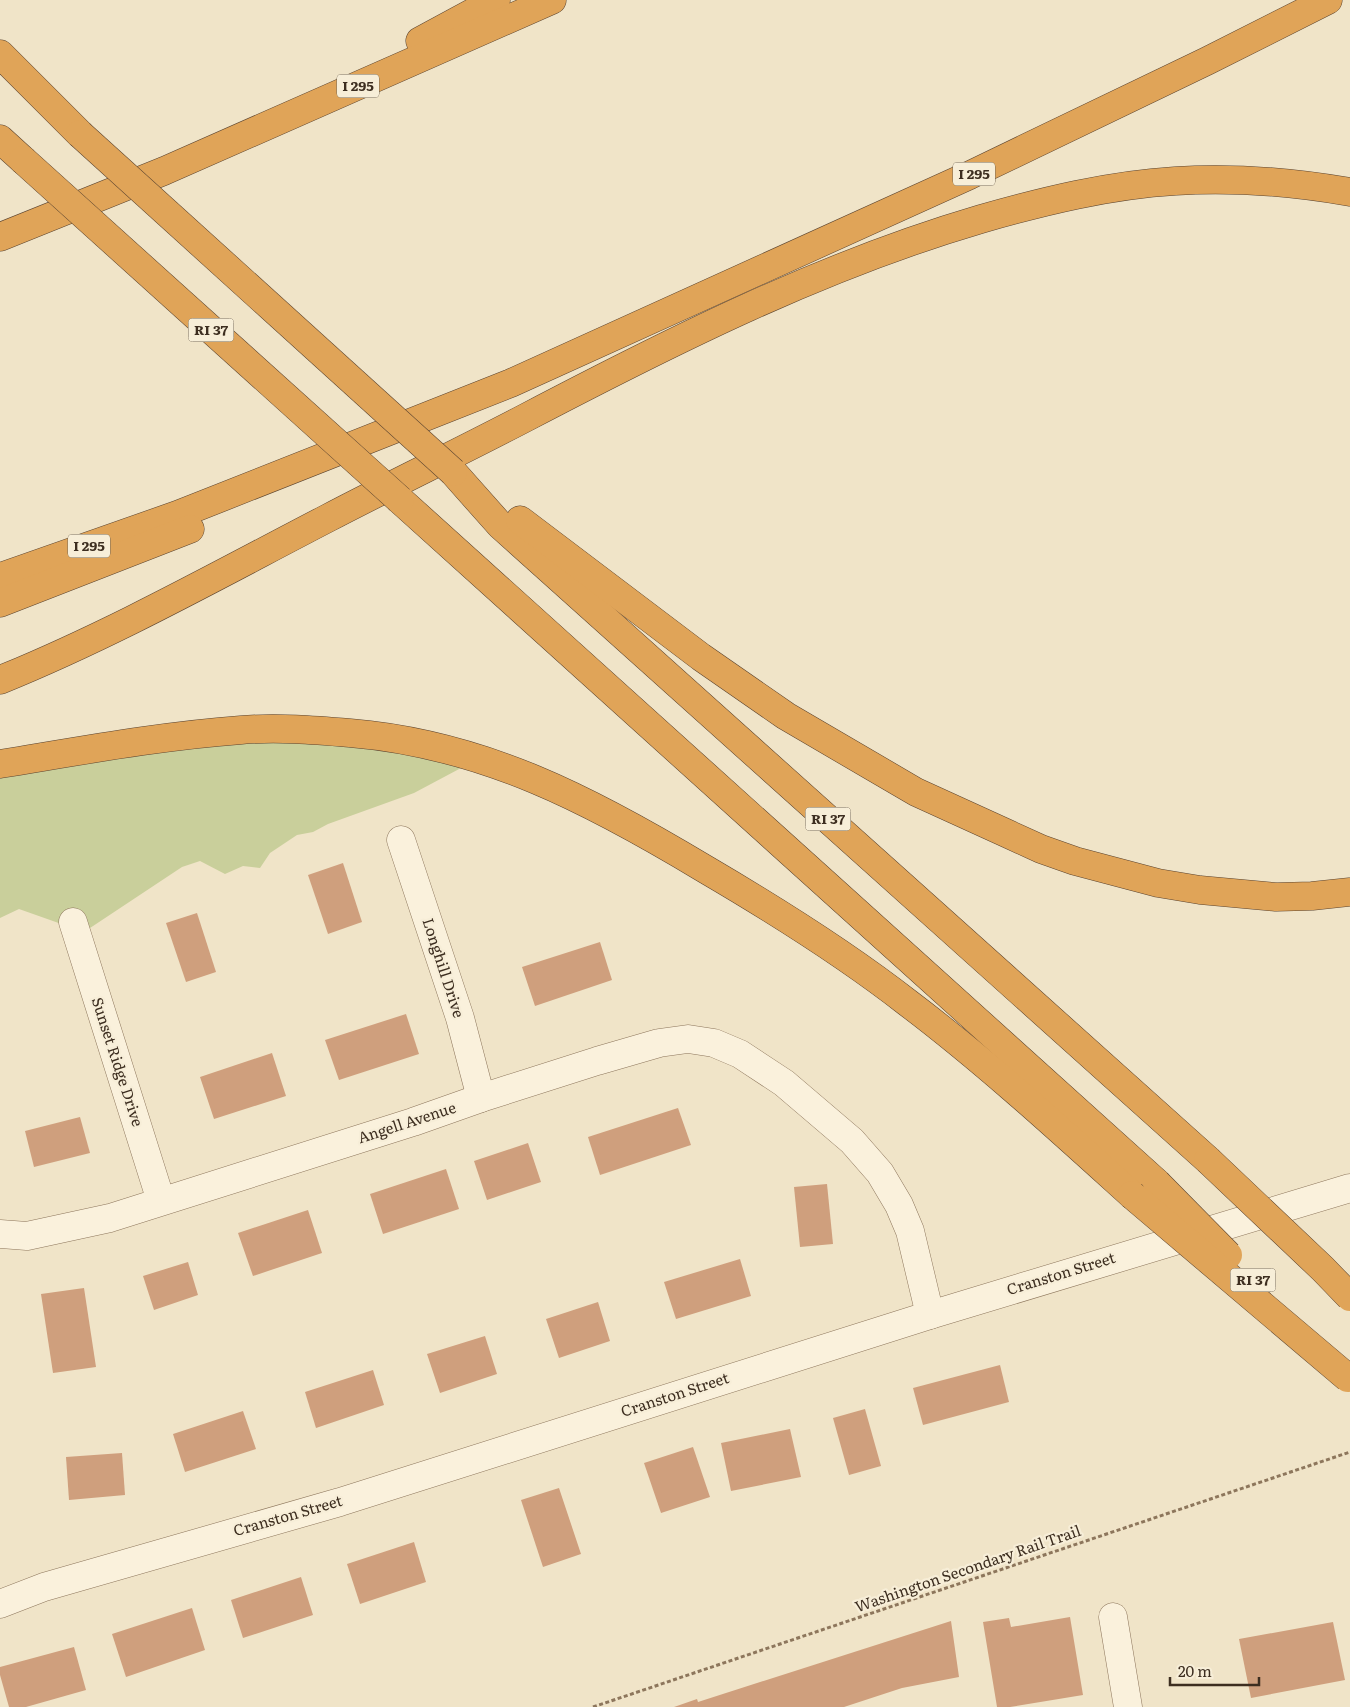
<svg xmlns="http://www.w3.org/2000/svg" width="1350" height="1707" viewBox="0 0 1350 1707" font-family="Literata,serif">
<style>
.green{fill:#c9cf9b}
.building{fill:#cf9f7d}
.lines{fill:none;stroke-linecap:round;stroke-linejoin:round}
.minor-casing{stroke:#8d765c;stroke-width:29}
.highway-casing{stroke:#5b4430;stroke-width:29}
.path{stroke:#8d765c;stroke-width:3;stroke-dasharray:4 2.5;stroke-linecap:butt}
.minor{stroke:#faf1dc;stroke-width:28}
.highway{stroke:#e0a458;stroke-width:28}
.highway-bridge-casing{stroke:#5b4430;stroke-width:29;stroke-linecap:butt}
.highway-bridge{stroke:#e0a458;stroke-width:28}
.labels{text-anchor:middle;stroke-width:4.5;stroke-linejoin:round;paint-order:stroke}
.shield{fill:#f7eed8;stroke:#756857;stroke-width:1}
.shield-label{font-size:14px;font-weight:bold;fill:#3d2e20}
.street-label{font-size:15px;fill:#3d2e20;stroke:#f7eed8}
</style>
<rect width="100%" height="100%" fill="#f0e4c8"/>
<path class="green" d="M249 734 404 748 461 768 414 793 328 824 313 832 297 835 270 853 260 868 243 866 225 874 200 861 182 867 84 932 19 909 0 918V764Z"/>
<g class="building">
<path d="M343 863 362 922 328 934 308 875Z"/>
<path d="M197 913 216 972 186 982 166 923Z"/>
<path d="M600 942 612 980 535 1006 522 967Z"/>
<path d="M406 1014 419 1054 339 1080 325 1040Z"/>
<path d="M272 1053 286 1096 214 1119 200 1077Z"/>
<path d="M678 1108 691 1145 600 1175 588 1137Z"/>
<path d="M80 1117 90 1153 34 1167 25 1131Z"/>
<path d="M528 1143 541 1182 487 1200 474 1161Z"/>
<path d="M446 1169 459 1209 383 1234 370 1194Z"/>
<path d="M827 1184 833 1244 800 1247 794 1187Z"/>
<path d="M308 1210 322 1253 253 1276 238 1233Z"/>
<path d="M740 1259 751 1296 676 1319 664 1282Z"/>
<path d="M188 1262 198 1295 154 1310 143 1276Z"/>
<path d="M84 1288 96 1367 53 1373 41 1294Z"/>
<path d="M598 1302 610 1341 559 1358 546 1319Z"/>
<path d="M485 1336 497 1374 440 1393 427 1354Z"/>
<path d="M1000 1365 1009 1402 923 1425 913 1388Z"/>
<path d="M373 1370 384 1405 316 1428 305 1392Z"/>
<path d="M865 1409 881 1466 849 1475 833 1418Z"/>
<path d="M243 1411 256 1449 185 1472 173 1434Z"/>
<path d="M790 1429 801 1477 731 1491 721 1443Z"/>
<path d="M693 1447 710 1497 661 1513 644 1463Z"/>
<path d="M122 1453 125 1495 69 1500 66 1457Z"/>
<path d="M559 1488 581 1554 543 1567 521 1500Z"/>
<path d="M414 1542 426 1582 360 1604 347 1564Z"/>
<path d="M301 1577 313 1615 243 1638 231 1600Z"/>
<path d="M192 1608 205 1650 126 1677 112 1634Z"/>
<path d="M1070 1617 1083 1695 1010 1707H997L983 1622 1009 1618 1011 1627Z"/>
<path d="M951 1621 959 1677 902 1688 844 1707H674L697 1699 698 1702Z"/>
<path d="M1333 1622 1345 1680 1251 1698 1239 1639Z"/>
<path d="M74 1647 86 1690 26 1707H9L0 1675V1667Z"/>
</g>
<g class="lines">
<defs>
<g id="minor">
<path d="M401 840 460 1018 481 1098"/>
<path d="M73 922 161 1201"/>
<path d="M0 1234 27 1236 110 1218 413 1122 481 1098 597 1061 659 1043 688 1039 714 1043 740 1054 784 1083 852 1141 880 1173 899 1205 910 1231 930 1315"/>
<path d="M0 1604 44 1587 340 1502 930 1315 1350 1188"/>
<path d="M1113 1617 1128 1707"/>
</g>
<g id="highway">
<path d="M420 41 496 0"/>
<path d="M0 54 80 134"/>
<path d="M0 139 23 160"/>
<path d="M0 237 164 171 552 0"/>
<path d="M453 472 500 525 1208 1160"/>
<path d="M400 500 1157 1183"/>
<path d="M520 520 701 657 786 716 916 792 1006 833 1041 849 1075 861 1158 883 1200 890 1276 897 1312 896 1350 892"/>
<path d="M0 577 177 515 511 383 970 175 1207 61 1328 0"/>
<path d="M0 603 190 529"/>
<path d="M0 680C113 634 220 574 328 518 393 484 460 452 525 418 672 341 821 266 981 219 1044 201 1109 185 1175 181 1233 177 1292 182 1350 192"/>
<path d="M0 764C80 751 160 736 241 730 277 727 314 730 350 733 484 744 592 801 705 869 775 910 844 953 908 1003 986 1062 1059 1129 1132 1195"/>
</g>
</defs>
<use href="#minor" class="minor-casing"/>
<use href="#highway" class="highway-casing"/>
<path class="path" d="M593 1707 1350 1452"/>
<use href="#minor" class="minor"/>
<use href="#highway" class="highway"/>
<defs>
<g id="highway-bridge">
<path d="M80 134 453 472"/>
<path d="M23 160 400 500"/>
<path d="M1208 1160 1323 1269 1350 1297"/>
<path d="M1157 1183 1228 1255"/>
<path d="M1132 1195 1348 1378"/>
</g>
</defs>
<use href="#highway-bridge" class="highway-bridge-casing"/>
<use href="#highway-bridge" class="highway-bridge"/>
</g>
<g class="labels">
<g class="shield">
<rect x="337" y="74.5" width="42" height="23" rx="4"/>
<rect x="953" y="162.5" width="42" height="23" rx="4"/>
<rect x="188.5" y="318.5" width="45" height="23" rx="4"/>
<rect x="68" y="534.5" width="42" height="23" rx="4"/>
<rect x="805.5" y="807.5" width="45" height="23" rx="4"/>
<rect x="1230.5" y="1268.5" width="45" height="23" rx="4"/>
</g>
<g class="shield-label">
<text x="358" y="91">I 295</text>
<text x="974" y="179">I 295</text>
<text x="211" y="335">RI 37</text>
<text x="89" y="551">I 295</text>
<text x="828" y="824">RI 37</text>
<text x="1253" y="1285">RI 37</text>
</g>
<g class="street-label">
<text transform="translate(443 968) rotate(72)" y="5">Longhill Drive</text>
<text transform="translate(117 1062) rotate(72)" y="5">Sunset Ridge Drive</text>
<text transform="translate(407 1123) rotate(-18)" y="5">Angell Avenue</text>
<text transform="translate(1061 1274) rotate(-17)" y="5">Cranston Street</text>
<text transform="translate(675 1395) rotate(-18)" y="5">Cranston Street</text>
<text transform="translate(288 1516) rotate(-16)" y="5">Cranston Street</text>
<text transform="translate(968 1569) rotate(-19)" y="5">Washington Secondary Rail Trail</text>
</g>
</g>
<path d="M1170 1677v8h89v-8" fill="none" stroke="#3d2e20" stroke-width="2.5"/>
<text x="1178" y="1677" font-size="15" fill="#3d2e20" stroke="#f7eed8" stroke-width="4" paint-order="stroke">20 m</text>
</svg>
